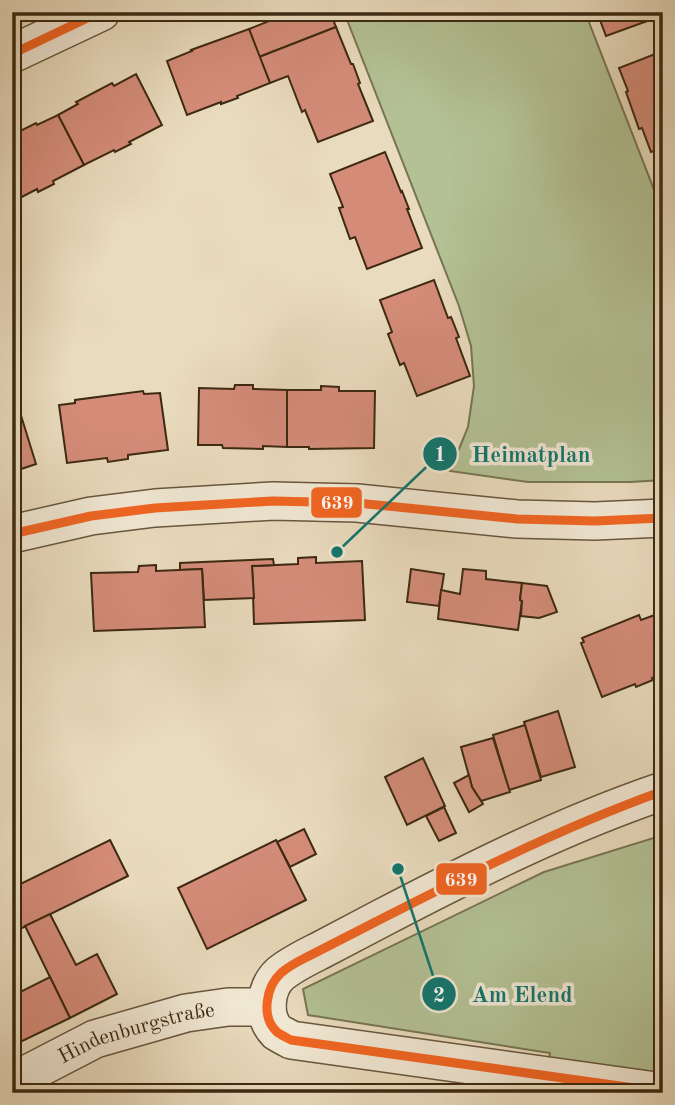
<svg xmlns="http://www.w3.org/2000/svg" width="675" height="1105" viewBox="0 0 675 1105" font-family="'Old Standard TT',serif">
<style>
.green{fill:#b3c194;stroke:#787553;stroke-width:2}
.building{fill:#d48c79;stroke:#3d2912;stroke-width:2}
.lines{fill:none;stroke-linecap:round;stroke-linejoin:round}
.minor-casing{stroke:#68563d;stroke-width:40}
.minor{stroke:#f1e8d4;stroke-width:37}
.bus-1-casing{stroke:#f1e8d4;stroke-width:14}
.bus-1{stroke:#f26522;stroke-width:9}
.labels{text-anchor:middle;stroke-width:7;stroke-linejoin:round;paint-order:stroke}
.street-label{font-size:21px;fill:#3d2912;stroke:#f1e8d4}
.leader{fill:none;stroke:#0f766e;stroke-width:2.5}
.callout-dot{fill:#0f766e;stroke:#f1e8d4;stroke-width:2.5}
.mark-label{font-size:21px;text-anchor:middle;font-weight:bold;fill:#fff}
.callout-label{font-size:23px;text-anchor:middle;font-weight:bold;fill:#0f766e;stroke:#f1e8d4;stroke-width:7;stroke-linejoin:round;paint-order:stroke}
.line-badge{stroke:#f1e8d4;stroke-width:2.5}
.badge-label{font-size:19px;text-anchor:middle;font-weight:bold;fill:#fff}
</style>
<rect width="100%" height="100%" fill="#e9dbbd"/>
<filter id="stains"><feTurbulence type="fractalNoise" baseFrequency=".00286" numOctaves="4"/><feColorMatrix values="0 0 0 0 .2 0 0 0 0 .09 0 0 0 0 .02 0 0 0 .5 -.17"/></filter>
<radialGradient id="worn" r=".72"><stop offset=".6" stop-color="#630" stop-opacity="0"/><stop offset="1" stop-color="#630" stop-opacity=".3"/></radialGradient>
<g class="green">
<path d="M344 12H585L663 213V480L630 482H528L450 471 468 427 474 386 471 346 459 306Z"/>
<path d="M663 835V1093H544L550 1053 308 1015 303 989 544 872Z"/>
</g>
<g class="building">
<path d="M292 12H330L336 27 259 57 249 29Z"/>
<path d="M597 12H660L661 16 606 36Z"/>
<path d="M336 27 351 64H353L360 83 358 84 373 121 318 142 305 110 302 112 288 76 270 83 259 57Z"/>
<path d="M249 29 270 83 237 96 238 98 221 104V102L187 115 167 61 192 51 191 50Z"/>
<path d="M663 51V148L651 152 642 128 639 129 626 92 628 91 619 68Z"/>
<path d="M136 74 162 125 129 142 131 144 115 152 114 150 84 165 58 115 78 104 76 102 112 83 114 86Z"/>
<path d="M58 115 84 165 53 181 54 184 38 192 37 189 12 202V135L36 123 37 125Z"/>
<path d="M385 152 401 192 402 191 409 209H407L422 248 367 269 355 237 350 239 339 208 343 207 330 174Z"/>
<path d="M434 280 448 318 451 317 459 337 456 338 470 376 417 396 404 363 400 365 388 334 392 332 380 300Z"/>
<path d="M235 385H253V389L287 390V447L263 446V449L223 448 222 445H198L199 388 234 389Z"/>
<path d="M321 386 339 387V391H375L374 448 309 449V447H287V390H321Z"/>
<path d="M143 391 144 394 160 393 168 450 128 455V459L108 462 107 458 67 463 59 405 75 403V400Z"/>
<path d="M19 409 36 464 12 472V411Z"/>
<path d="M316 557V563L362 561 365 620 254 624 252 566 298 564V558Z"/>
<path d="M273 559 274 565 252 566 254 598 204 600 202 569 180 570V563Z"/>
<path d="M156 565V571L202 569 205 627 94 631 91 573 138 572 139 566Z"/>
<path d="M411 569 444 574 439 606 407 602Z"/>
<path d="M463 569 486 571V579L522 583 520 600 522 601 518 630 438 619 441 590 460 594Z"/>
<path d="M522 583 547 586 557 612 539 618 521 616 522 601 520 600Z"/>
<path d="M663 612V674L652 678 653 680 636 687 635 684 602 697 581 643 584 642 582 638 639 615 641 620Z"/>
<path d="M558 711 575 767 541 777 524 722Z"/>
<path d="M525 725 541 780 509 790 493 735Z"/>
<path d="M493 738 510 792 481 801 472 787 461 747Z"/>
<path d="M423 758 445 806 407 825 385 777Z"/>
<path d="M469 775 472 787 483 804 469 812 454 783Z"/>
<path d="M444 807 456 833 439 841 426 816Z"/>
<path d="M304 829 316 854 290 867 277 842Z"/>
<path d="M110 840 128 876 12 933V888Z"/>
<path d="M276 840 306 900 207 949 178 888Z"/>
<path d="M50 914 76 965 97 954 117 994 70 1018 25 926Z"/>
<path d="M50 977 70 1018 12 1046V996Z"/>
</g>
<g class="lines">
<defs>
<g id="minor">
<path d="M12 54 101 12"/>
<path d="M12 534 91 516 155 508 273 501 357 503 517 519 595 521 663 518"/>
<path d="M663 791C563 825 470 872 378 920 359 930 340 940 321 950 307 957 292 964 280 974 265 988 262 1017 277 1032 281 1035 287 1037 291 1040L663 1092"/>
<path id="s1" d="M12 1082 95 1039 186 1013 228 1007H267"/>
</g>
</defs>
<use href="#minor" class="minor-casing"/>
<use href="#minor" class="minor"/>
<defs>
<g id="bus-1">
<path d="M12 54 100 12"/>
<path d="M12 534 91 516 155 508 273 501 357 503 517 519 595 521 663 518"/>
<path d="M663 791C538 836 423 898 305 958 297 962 288 967 281 973 266 987 261 1016 276 1031 280 1035 286 1037 291 1040L663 1092"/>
</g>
</defs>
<use href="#bus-1" class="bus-1-casing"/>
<use href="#bus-1" class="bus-1"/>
</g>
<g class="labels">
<g class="street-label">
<text dy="7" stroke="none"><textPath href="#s1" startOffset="135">Hindenburgstraße</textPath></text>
</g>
</g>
<path class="leader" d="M337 552L440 454M398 869L439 994"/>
<g class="callout-dot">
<circle cx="337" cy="552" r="7"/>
<circle cx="398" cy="869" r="7"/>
<circle cx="440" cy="454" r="18"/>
<circle cx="439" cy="994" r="18"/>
</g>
<g class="mark-label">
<text x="440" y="461">1</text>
<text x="439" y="1002">2</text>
</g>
<g class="callout-label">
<text x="531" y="462">Heimatplan</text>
<text x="522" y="1002">Am Elend</text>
</g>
<g class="line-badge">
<rect x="310" y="486" width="53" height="33" rx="7" fill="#f26522"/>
<rect x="435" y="862" width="53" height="34" rx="7" fill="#f26522"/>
</g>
<g class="badge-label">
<text x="337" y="509">639</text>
<text x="461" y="886">639</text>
</g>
<rect width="675" height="1105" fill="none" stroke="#e9dbbd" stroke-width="42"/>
<rect x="14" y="14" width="647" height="1077" fill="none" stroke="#3d2912" stroke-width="3.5"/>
<rect x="21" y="21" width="633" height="1063" fill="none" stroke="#3d2912" stroke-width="2"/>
<rect width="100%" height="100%" filter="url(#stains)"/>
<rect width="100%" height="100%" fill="url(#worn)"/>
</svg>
